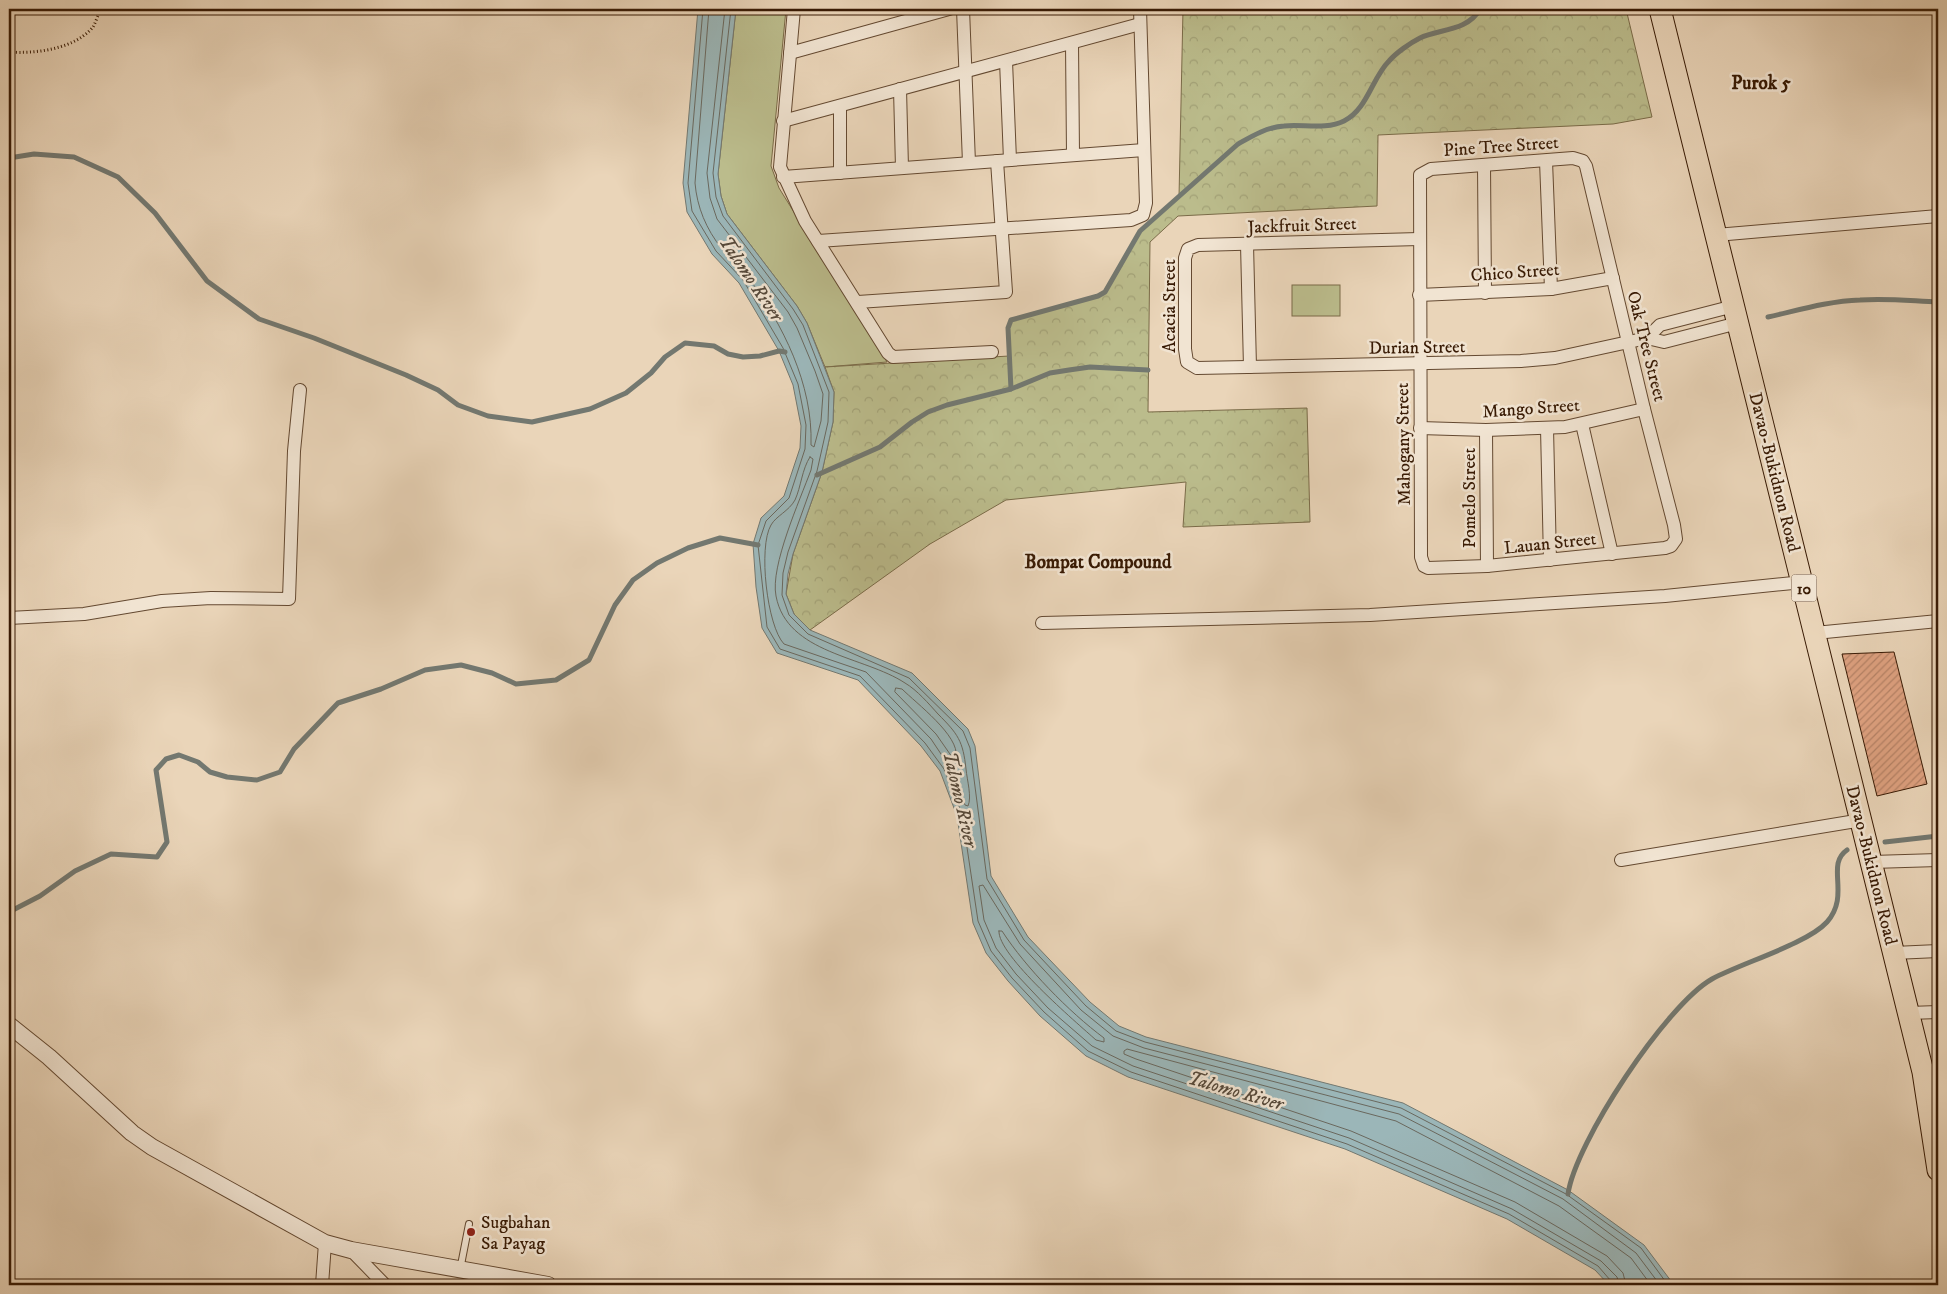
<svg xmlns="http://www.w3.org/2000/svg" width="1947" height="1294" viewBox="0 0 1947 1294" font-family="'IM FELL DW Pica',serif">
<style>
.grass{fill:#bbbc8c;stroke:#7a6b48}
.forest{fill:url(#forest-crowns);stroke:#7a6b48}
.water{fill:#9bb6b8;stroke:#737870}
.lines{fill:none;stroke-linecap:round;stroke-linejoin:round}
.shore{stroke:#6a685e;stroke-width:1}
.stream{stroke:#737870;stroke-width:5}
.building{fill:url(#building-hatch);stroke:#381a04}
.service-casing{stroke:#644931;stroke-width:8}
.minor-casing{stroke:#644931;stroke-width:14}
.tertiary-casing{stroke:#644931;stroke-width:18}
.trunk-casing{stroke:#381a04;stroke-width:23}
.path{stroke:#381a04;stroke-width:3;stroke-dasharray:1 2.5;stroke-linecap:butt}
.service{stroke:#f1e4d2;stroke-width:6}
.minor{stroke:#f1e4d2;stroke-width:12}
.tertiary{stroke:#f1e4d2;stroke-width:16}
.trunk{stroke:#ead5b9;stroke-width:21}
.poi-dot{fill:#8f2418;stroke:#f1e4d2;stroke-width:2}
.labels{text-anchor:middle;stroke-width:5;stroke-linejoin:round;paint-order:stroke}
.shield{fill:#f1e4d2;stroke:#705742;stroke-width:1}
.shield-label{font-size:16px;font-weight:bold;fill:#381a04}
.street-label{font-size:18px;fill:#381a04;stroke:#f1e4d2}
.poi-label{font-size:18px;fill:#381a04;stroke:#f1e4d2;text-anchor:start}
.neighbourhood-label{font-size:19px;font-weight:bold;fill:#381a04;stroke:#f1e4d2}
.water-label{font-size:19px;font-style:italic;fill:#56493a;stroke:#f1e4d2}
</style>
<defs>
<pattern id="forest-crowns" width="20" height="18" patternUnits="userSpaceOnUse" patternTransform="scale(1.25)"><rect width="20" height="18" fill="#bbbc8c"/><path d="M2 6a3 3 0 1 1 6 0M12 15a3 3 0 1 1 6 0" fill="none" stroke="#a2a177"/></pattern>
<pattern id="building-hatch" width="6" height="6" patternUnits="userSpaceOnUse" patternTransform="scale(1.25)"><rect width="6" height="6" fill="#dfa281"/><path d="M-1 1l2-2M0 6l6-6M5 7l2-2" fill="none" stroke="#b68367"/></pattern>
</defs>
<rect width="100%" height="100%" fill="#ead5b9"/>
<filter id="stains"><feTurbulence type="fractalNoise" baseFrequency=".004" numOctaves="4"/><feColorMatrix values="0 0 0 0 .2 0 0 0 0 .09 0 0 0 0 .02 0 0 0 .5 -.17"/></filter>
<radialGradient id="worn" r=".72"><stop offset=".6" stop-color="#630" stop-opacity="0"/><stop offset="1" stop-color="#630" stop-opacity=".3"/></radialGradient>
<g class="grass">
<path d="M736 9H786L771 166 779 188 887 362 825 367 807 323 797 306 727 214 721 196 718 174Z"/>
<rect x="1292" y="285" width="48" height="31"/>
</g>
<path class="forest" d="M1183 9H1626L1652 117 1613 124 1378 135 1377 206 1178 216 1150 242 1148 412 1307 408 1310 522 1183 527 1186 482 1006 500 930 544 810 630 794 614 786 594 793 554 822 472 833 422 834 392 825 367 1009 356 1008 328 1011 320 1098 296 1105 292 1140 231 1179 197Z"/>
<path class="water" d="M698 9H736L718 174 721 196 727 214 797 306 807 323 834 392 833 422 822 472 793 554 788 574 786 594 794 614 810 630 912 673 968 729 975 746 991 876 1028 937 1090 1002 1119 1026 1146 1037 1403 1103 1568 1190 1644 1245 1674 1285H1609L1595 1270 1507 1219 1345 1149 1128 1077 1086 1056 1040 1016 1008 981 986 953 973 923 957 816 940 771 921 746 858 680 777 653 762 628 756 587 753 544 761 518 784 496 800 448 801 426 793 385 779 351 739 283 712 254 687 212 683 183Z"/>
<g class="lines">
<g class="shore">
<path d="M703 9 688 183 692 211 716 251 743 280 783 348 798 384 806 425 805 449 789 498 766 521 758 545 767 627 780 649 860 676 925 743 944 769 962 814 978 921 991 951 1012 978 1044 1012 1088 1051 1131 1072 1347 1144 1509 1214 1598 1266 1611 1281 1612 1285"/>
<path d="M709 9 695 183C697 207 706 229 722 249 730 258 741 266 748 277 783 325 813 384 811 445L814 447 821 421 823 394 815 371 797 328 788 312 717 219 710 198 707 173 725 9"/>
<path d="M731 9 713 173 716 197 723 216 793 309 803 325 829 392 828 422 817 471 788 552 783 573 782 595 789 615 808 634 909 678 963 731 970 748 987 879 1024 940 1086 1006 1116 1031 1145 1042 1401 1108 1566 1194 1641 1248 1668 1285"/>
<path d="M810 457 813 459 811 470C800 500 770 566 776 596 787 654 864 656 905 683 917 690 929 704 938 714 958 734 963 741 966 769 967 780 972 797 968 806L965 805 949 766 931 739 866 672 784 644C767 626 758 547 771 525 776 516 789 511 795 500 801 487 802 469 810 457Z"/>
<path d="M896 688 902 689C916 703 960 736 956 757H952L936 734 895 692Z"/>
<path d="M999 931H1002C1026 968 1069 1012 1104 1038V1042L1096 1040C1077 1023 997 955 999 931Z"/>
<path d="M1619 1285 1617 1277 1601 1261 1512 1209 1349 1138 1133 1066 1092 1046 1048 1008 1016 974 996 948 984 920 979 886 983 885 1020 944 1081 1010 1113 1036 1144 1048 1399 1114 1563 1199 1636 1253 1660 1285"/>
<path d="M1626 1285 1623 1273 1607 1256 1515 1202 1351 1131 1136 1059 1124 1054V1051L1127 1049 1396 1121 1559 1206 1631 1258 1651 1285"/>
</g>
<g class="stream">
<path d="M9 158 34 154 74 157 118 177 155 213 207 281 259 319 314 338 406 375 438 390 458 405 488 416 532 422 590 409 626 393 651 373 665 357 685 343 714 346 728 354 743 357 760 356 779 351 785 352"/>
<path d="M1768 317C1799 310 1829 301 1860 300 1887 298 1912 301 1938 302"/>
<path d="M1011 389 1008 328 1011 320 1098 296 1105 292 1140 231 1238 144C1252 136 1267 127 1284 126 1303 124 1326 130 1344 121 1367 110 1372 78 1389 61 1396 53 1410 43 1420 38 1439 29 1468 31 1480 9"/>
<path d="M817 475 880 447 912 422 928 412 947 405 1011 389 1050 373 1069 370 1090 367 1148 370"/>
<path d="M1885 842 1938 836"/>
<path d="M9 912 40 896 75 871 111 854 157 857 167 842 156 770 166 759 179 755 198 762 210 772 227 777 257 780 280 772 294 749 338 703 381 689 425 670 461 665 492 673 516 684 556 680 589 660 615 605 633 580 657 563 688 548 720 538 758 545"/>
<path d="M1568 1194C1575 1143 1666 1005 1712 979 1741 963 1807 944 1827 922 1851 895 1825 865 1847 850"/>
</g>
</g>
<path class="building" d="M1894 652 1927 784 1877 796 1842 654Z"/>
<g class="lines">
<defs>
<path id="service" d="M460 1270 469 1224"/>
<g id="minor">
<path d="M794 9 780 167 805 221 888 353 893 357 992 352"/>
<path d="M963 9 969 163"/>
<path d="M1072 43 1073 155"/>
<path d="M790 53 949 9"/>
<path d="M1006 61 1010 160"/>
<path d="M900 89 902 168"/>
<path d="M840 106V173"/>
<path d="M783 121 1140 24"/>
<path d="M1573 158 1583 161 1586 166 1644 409 1674 525 1676 539 1671 546 1665 548 1487 566 1428 568 1424 566 1421 557 1420 175 1431 169Z"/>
<path d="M1546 161 1551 289"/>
<path d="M1484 165 1485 293"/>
<path d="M783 177 1144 150"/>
<path d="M1716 235 1938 216"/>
<path d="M1419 239 1198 245 1188 249 1185 258V349L1187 362 1197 368 1521 361 1555 358 1647 338 1664 342 1738 323"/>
<path d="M818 241 1131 220 1143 215 1146 203 1140 9"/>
<path d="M1247 244 1250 367"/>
<path d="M1419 295 1551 289 1613 278"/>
<path d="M858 302 1006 292 997 161"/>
<path d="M1647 338 1660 325 1734 306"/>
<path d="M1582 424 1612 554"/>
<path d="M1420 428 1486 430 1565 427 1644 409"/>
<path d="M1547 428 1550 560"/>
<path d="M1486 430 1487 566"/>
<path d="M9 618 84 614 162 601 211 598 289 599 294 451 300 390"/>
<path d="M1042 623 1370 615 1665 596 1803 582"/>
<path d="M1815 633 1938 621"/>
<path d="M1621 860 1862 820"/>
<path d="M1872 862 1938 860"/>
<path d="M1894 953 1938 951"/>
<path d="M1909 1013 1938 1012"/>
<path d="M351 1250 385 1285"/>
<path d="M322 1285 325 1243"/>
</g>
<path id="tertiary" d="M9 1025 49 1057 132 1133 152 1147 325 1243 351 1250 548 1285"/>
<path id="trunk" d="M1660 9 1923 1072 1938 1170"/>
</defs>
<use href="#service" class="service-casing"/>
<use href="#minor" class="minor-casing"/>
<use href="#tertiary" class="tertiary-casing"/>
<use href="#trunk" class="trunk-casing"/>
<path class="path" d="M9 52C35 54 75 49 93 27 96 22 98 14 101 9"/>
<use href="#service" class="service"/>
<use href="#minor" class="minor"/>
<use href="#tertiary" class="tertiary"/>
<use href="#trunk" class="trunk"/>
</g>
<circle class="poi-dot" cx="471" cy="1232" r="5"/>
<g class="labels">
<rect class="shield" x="1791.5" y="574.5" width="25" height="27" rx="4"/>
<g class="shield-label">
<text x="1804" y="594">10</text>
</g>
<g class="street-label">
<text transform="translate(1501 146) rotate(-4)" y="6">Pine Tree Street</text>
<text transform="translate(1302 225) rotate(-2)" y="6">Jackfruit Street</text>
<text transform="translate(1515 272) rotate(-4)" y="6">Chico Street</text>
<text transform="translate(1169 306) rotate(-90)" y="6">Acacia Street</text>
<text transform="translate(1647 346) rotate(76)" y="6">Oak Tree Street</text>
<text transform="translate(1417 347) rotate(-1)" y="6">Durian Street</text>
<text transform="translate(1531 408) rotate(-4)" y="6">Mango Street</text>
<text transform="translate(1403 444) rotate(-91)" y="6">Mahogany Street</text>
<text transform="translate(1775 472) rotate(76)" y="6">Davao-Bukidnon Road</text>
<text transform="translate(1469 498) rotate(-90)" y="6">Pomelo Street</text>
<text transform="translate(1550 543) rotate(-6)" y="6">Lauan Street</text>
<text transform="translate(1872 865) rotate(76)" y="6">Davao-Bukidnon Road</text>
</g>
<g class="poi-label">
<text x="481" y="1228">Sugbahan<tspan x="481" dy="21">Sa Payag</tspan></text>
</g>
<g class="neighbourhood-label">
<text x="1761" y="89">Purok 5</text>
<text x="1098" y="568">Bompat Compound</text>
</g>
<g class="water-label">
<text transform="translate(752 278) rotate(56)" y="7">Talomo River</text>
<text transform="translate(961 799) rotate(77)" y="7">Talomo River</text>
<text transform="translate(1236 1090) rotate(16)" y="7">Talomo River</text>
</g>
</g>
<rect width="1947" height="1294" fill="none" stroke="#ead5b9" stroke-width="30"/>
<rect x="10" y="10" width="1927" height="1274" fill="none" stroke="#381a04" stroke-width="2.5"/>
<rect x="15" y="15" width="1917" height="1264" fill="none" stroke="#381a04"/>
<rect width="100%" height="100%" filter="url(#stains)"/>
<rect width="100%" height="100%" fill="url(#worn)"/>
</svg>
